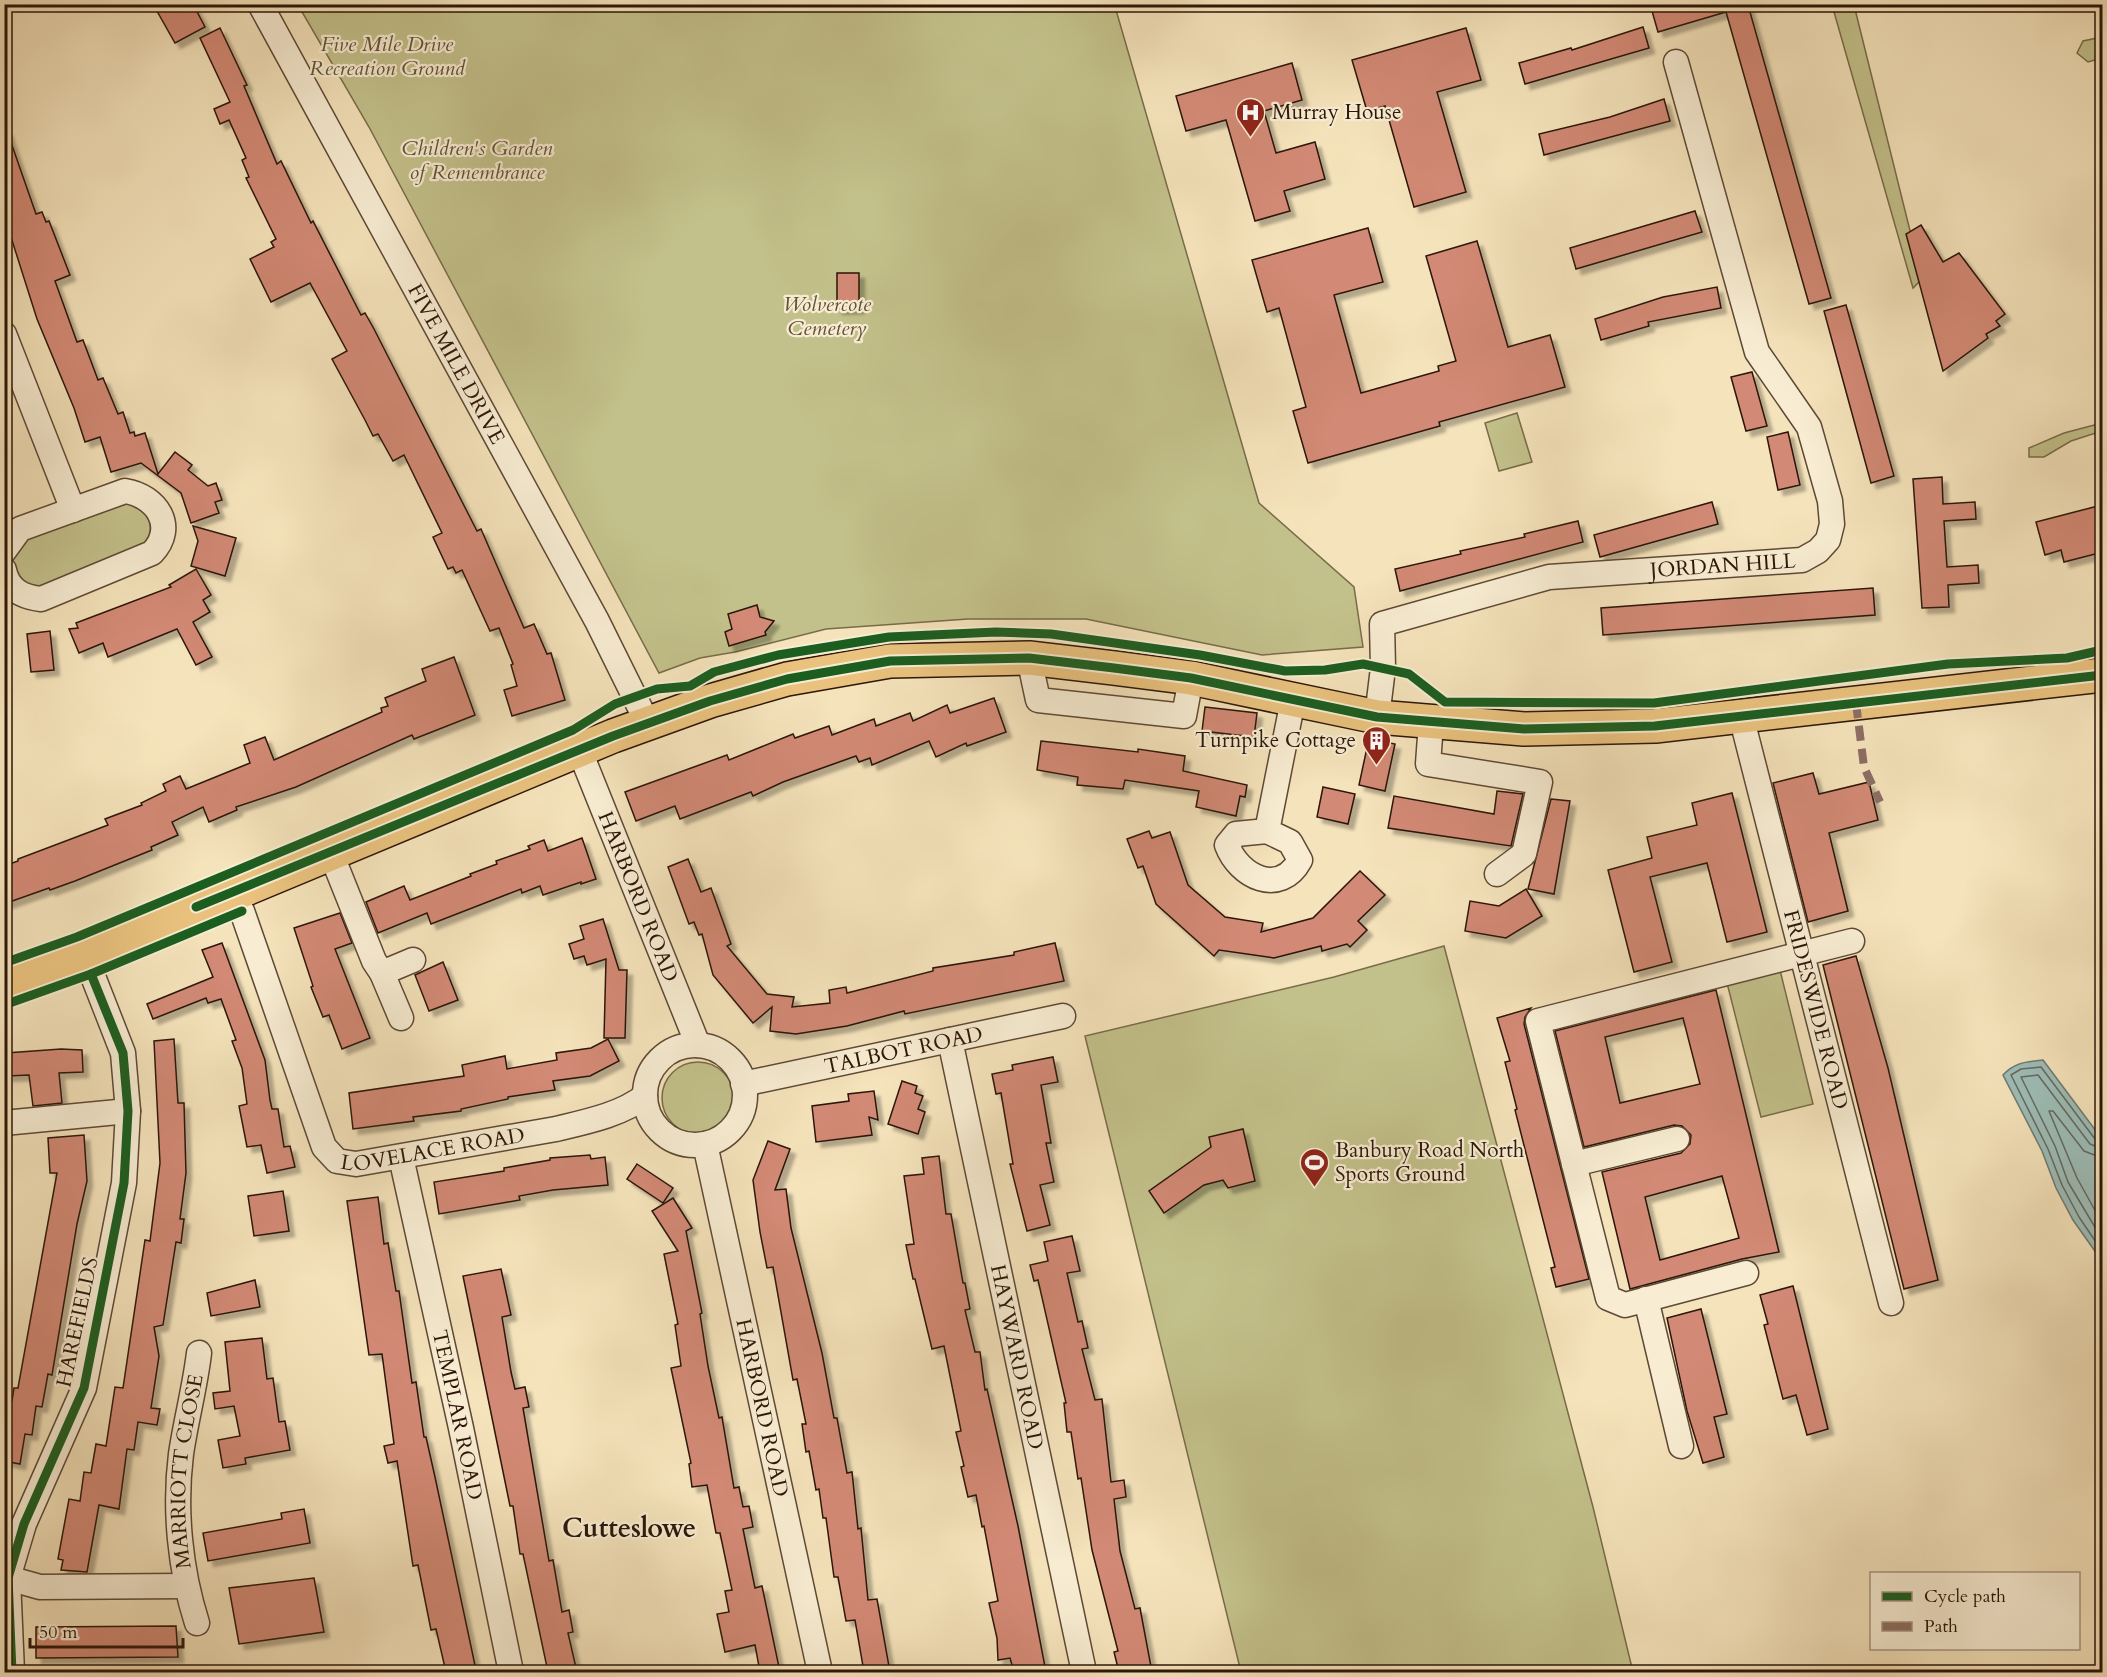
<svg xmlns="http://www.w3.org/2000/svg" width="2107" height="1677" viewBox="0 0 2107 1677" font-family="Cardo,serif">
<style>
.green{fill:#c3c18b;stroke:#786c4a;stroke-width:1.5}
.water{fill:#9dbdb7;stroke:#707a71;stroke-width:1.5}
.lines{fill:none;stroke-linecap:round;stroke-linejoin:round}
.shore{stroke:#646a60;stroke-width:1.5}
.building{fill:#d28974;stroke:#2c1609;stroke-width:1.5;fill-rule:evenodd;filter:url(#shadow)}
.street-casing{stroke:#5e4936;stroke-width:27}
.primary-casing{stroke:#2c1609;stroke-width:36}
.street{stroke:#f8edd3;stroke-width:24}
.primary{stroke:#eac27e;stroke-width:33}
.quiet{stroke:#8d6e63;stroke-width:8;stroke-dasharray:15 8;stroke-linecap:butt}
.cycleway-casing{stroke:#f8edd3;stroke-width:13}
.cycleway{stroke:#1b5e20;stroke-width:9}
.labels{text-anchor:middle;stroke-width:4.5;stroke-linejoin:round;paint-order:stroke}
.park-label{font-size:21px;font-style:italic;fill:#615236;stroke:#f8edd3}
.poi-label{font-size:21px;fill:#2c1609;stroke:#f8edd3;text-anchor:start}
.street-label{font-size:21px;fill:#2c1609;stroke:#f8edd3}
.district-label{font-size:27px;font-weight:bold;fill:#2c1609;stroke:#f8edd3}
</style>
<defs>
<filter id="shadow"><feDropShadow dx="5.5" dy="5.5" stdDeviation="1.5" flood-color="#0004"/></filter>
</defs>
<rect width="100%" height="100%" fill="#f5e3bb"/>
<filter id="stains"><feTurbulence type="fractalNoise" baseFrequency=".00333" numOctaves="4"/><feColorMatrix values="0 0 0 0 .2 0 0 0 0 .09 0 0 0 0 .02 0 0 0 .5 -.17"/></filter>
<radialGradient id="worn" r=".72"><stop offset=".6" stop-color="#630" stop-opacity="0"/><stop offset="1" stop-color="#630" stop-opacity=".3"/></radialGradient>
<g class="green">
<path d="M298 5H1134L1116 10 1259 503 1354 587 1363 647 1262 655 1086 619H968L826 629 735 652 700 658 659 673 369 127Z"/>
<path d="M1832 5H1854L1922 279 1913 288Z"/>
<path d="M2102 37V58L2088 62 2077 53 2083 41Z"/>
<path d="M1517 413 1532 462 1499 471 1485 423Z"/>
<path d="M2102 423V431L2071 441 2044 457H2029V448L2064 433Z"/>
<path d="M123 501 141 505C152 521 153 529 146 547L42 589C16 583 13 575 12 550L22 538Z"/>
<path d="M1444 946 1593 1507 1633 1672H1241L1085 1036 1334 977Z"/>
<path d="M1779 966 1813 1104 1761 1117 1726 979Z"/>
<circle cx="698" cy="1098" r="36"/>
</g>
<path class="water" d="M2043 1060 2102 1139V1257H2099L2073 1220 2056 1188 2042 1151 2003 1075C2015 1062 2026 1062 2043 1060Z"/>
<g class="lines">
<g class="shore">
<path d="M2102 1142 2095 1139 2041 1067 2021 1069 2011 1075 2048 1149 2062 1185 2079 1217 2102 1251"/>
<path d="M2102 1149 2090 1144 2038 1075 2021 1077 2055 1146 2068 1182 2102 1239"/>
<path d="M2102 1158 2084 1151 2053 1111H2049L2077 1178 2102 1223"/>
</g>
</g>
<g class="building">
<path d="M153 4H193L205 27 175 43Z"/>
<path d="M1673 4H1736V9L1748 5 1831 298 1809 304 1726 12 1658 32 1652 11Z"/>
<path d="M1643 27 1649 48 1525 84 1519 63 1571 48 1572 50Z"/>
<path d="M220 28 247 85 244 86 277 164 281 161 311 223 313 221 361 315 365 313 374 329 477 531 481 529 524 628 534 624 547 654 551 653 565 700 512 716 504 690 517 686 511 665 513 664 499 628 490 631 462 570 456 573 453 567 448 569 433 537 442 533 404 455 393 461 378 434 373 436 365 420 332 359 347 351 310 283 271 302 250 259 274 247 271 242 276 239 246 178 249 177 242 160 246 158 229 120 220 124 214 109 230 102 200 38Z"/>
<path d="M1466 28 1481 80 1437 92 1466 192 1414 207 1385 106 1367 111 1352 60Z"/>
<path d="M1292 63 1302 100 1264 111 1276 153 1315 142 1325 179 1284 191 1290 211 1255 221 1226 120 1186 131 1176 96Z"/>
<path d="M1664 99 1670 121 1544 155 1539 134 1610 117Z"/>
<path d="M4 131H7L36 214 42 212 46 222 49 221 70 275 55 281 77 342 83 340 98 380 103 378 118 414 123 412 130 433 134 432 135 436 145 433 158 474 175 452 192 465 188 470 208 486 216 483 222 500 215 502 219 513 191 523 181 493 141 463 111 472 100 437 85 442 74 408 37 319 10 234 4 236Z"/>
<path d="M1695 211 1702 232 1576 269 1570 248Z"/>
<path d="M1921 225 1943 262 1959 253 2005 314 1996 321 2000 326 1986 334 1988 338 1943 371 1906 234Z"/>
<path d="M1368 228 1383 282 1334 295 1361 393 1439 371 1438 366 1456 361 1426 256 1477 241 1508 347 1550 335 1565 387 1439 422 1440 426 1308 463 1293 411 1306 407 1279 308 1267 312 1252 260Z"/>
<path d="M837 273H859V308L837 309Z"/>
<path d="M1717 287 1721 308 1648 322 1649 326 1601 340 1595 319 1663 297Z"/>
<path d="M1846 305 1894 476 1871 483 1824 311Z"/>
<path d="M1752 372 1767 426 1746 431 1731 377Z"/>
<path d="M1788 432 1800 485 1778 490 1767 437Z"/>
<path d="M1942 477 1943 504 1975 502 1976 519 1944 521 1947 567 1978 565 1979 583 1948 585 1949 607 1922 608 1913 479Z"/>
<path d="M1712 502 1718 524 1600 557 1594 535Z"/>
<path d="M2098 506 2103 523V552L2064 562 2061 550 2045 555 2036 522Z"/>
<path d="M1578 521 1583 542 1400 591 1395 569 1461 554 1460 551 1525 537 1524 534Z"/>
<path d="M193 526 236 538 225 576 191 566 198 541Z"/>
<path d="M196 569 211 595 203 600 210 612 193 622 212 657 196 665 177 629 108 657 103 643 79 653 69 629 78 628 76 623 171 587 169 585Z"/>
<path d="M1873 588 1875 615 1603 635 1601 608Z"/>
<path d="M757 605 760 617 774 621 765 632 766 635 729 646 725 632 732 629 728 614Z"/>
<path d="M50 631 54 670 31 672 27 634Z"/>
<path d="M454 657 475 715 414 739 412 735 296 787 236 807 237 810 209 822 203 807 172 822 178 835 151 847 152 850 75 881 50 890 49 888 4 904V866L18 861V859L108 825 105 819 142 805 141 803 166 791 163 784 180 776 186 789 250 763 244 745 265 737 274 760 382 712 381 708 388 706 385 698 426 681 422 669Z"/>
<path d="M994 698 1006 732 967 746 966 743 936 757 929 741 872 765 870 758 859 762 856 756 783 782 753 796 751 792 680 819 675 806 636 821 625 792 727 755 729 760 793 734 795 738 829 726 832 735 874 719 876 726 910 713 913 721 947 705 950 713Z"/>
<path d="M1205 707 1257 713 1254 737 1202 731Z"/>
<path d="M1376 740 1395 744 1385 791 1359 785 1368 743 1375 744Z"/>
<path d="M1041 741 1138 752V749L1185 756 1183 771 1247 785 1245 797 1240 796 1236 816 1196 807 1199 791 1125 780 1123 789 1077 785 1078 777 1037 770Z"/>
<path d="M1813 773 1819 794 1869 782 1878 820 1829 833 1848 911 1808 922 1773 783Z"/>
<path d="M1323 787 1355 794 1348 824 1317 817Z"/>
<path d="M1497 791 1523 794 1511 846 1388 828 1394 796 1494 814Z"/>
<path d="M1732 793 1767 932 1727 942 1707 863 1650 877 1672 962 1634 972 1608 870 1652 858 1647 837 1697 825 1692 803Z"/>
<path d="M1551 799 1570 801 1554 894 1528 889Z"/>
<path d="M1149 831 1152 838 1170 832 1188 885 1225 917 1263 923 1261 932 1313 918 1360 871 1385 895 1358 921 1367 930 1350 947 1347 944 1322 951 1321 946 1274 958 1219 950 1214 956 1156 904 1143 866 1138 868 1127 839Z"/>
<path d="M582 838 596 879 581 884V882L543 895 540 886 522 893 521 889 431 924 427 913 378 933 366 902 404 886 410 900 471 876 470 874 497 864 496 861 530 849 528 846 544 840 548 851Z"/>
<path d="M688 859 701 892 711 888 731 944 727 946 767 994 794 997 792 1007 830 1003 829 990 846 987 847 993 933 971V968L1014 955V952L1055 943 1064 981 905 1014 904 1011 847 1026 796 1034 770 1031 772 1007 753 1023 713 975 702 934 699 935 694 922 689 924 668 867Z"/>
<path d="M1526 889 1542 916 1506 938 1465 931 1470 901 1499 906Z"/>
<path d="M340 913 352 943 335 949 370 1038 342 1049 329 1015 323 1017 311 987 313 986 294 928Z"/>
<path d="M603 919 619 970H627L625 1038H604L606 959 587 965 584 956 574 959 569 944 584 939 580 926Z"/>
<path d="M222 943 265 1060 270 1100 272 1109H278L284 1147 290 1146 295 1167 267 1173 261 1145 247 1147 239 1106 247 1104 242 1068 232 1041 236 1040 221 999 208 1003 206 998 153 1019 147 1004 213 977 202 950Z"/>
<path d="M1856 956 1888 1068 1938 1280 1904 1289 1823 965Z"/>
<path d="M443 962 458 1000 429 1011 415 975Z"/>
<path d="M1716 990 1779 1252 1742 1259 1630 1289 1602 1172 1681 1153 1690 1144 1691 1135 1682 1126 1674 1125 1584 1147 1555 1031ZM1683 1018 1700 1084 1620 1103 1605 1037ZM1722 1176 1739 1238 1660 1260 1645 1197Z"/>
<path d="M1531 1008 1525 1017 1524 1024 1589 1279 1556 1287 1551 1268 1555 1267 1515 1110 1517 1109 1505 1062 1510 1061 1497 1018Z"/>
<path d="M174 1039 178 1103H184L186 1173 180 1219H184L181 1243 176 1242 163 1325 154 1327 159 1356 151 1408 160 1409 157 1425 138 1422 134 1450 127 1449 119 1509 99 1505 87 1572 61 1570 63 1560 58 1559 69 1499 80 1501 84 1472 91 1473 96 1444 106 1446 115 1387 123 1388 145 1240 150 1241 160 1163 154 1041Z"/>
<path d="M608 1039 619 1061 590 1076 553 1081 555 1090 508 1097V1099L461 1109V1111L413 1117 414 1121 353 1129 349 1093 464 1076 462 1065 505 1056 507 1069 557 1060 556 1053 591 1048Z"/>
<path d="M61 1049 82 1050 83 1072 59 1073 62 1103 33 1106 29 1075 7 1076 6 1053Z"/>
<path d="M1053 1057 1058 1082 1041 1085 1051 1143H1046L1054 1182 1040 1185 1050 1225 1027 1231 1010 1164H1013L1001 1093 996 1094 992 1074 1013 1070 1012 1065Z"/>
<path d="M902 1081 917 1086 915 1093 923 1096 918 1109 925 1112 918 1134 888 1124Z"/>
<path d="M874 1091 878 1120 869 1117 872 1135 816 1142 812 1106 849 1101 848 1094Z"/>
<path d="M1243 1129 1255 1181 1228 1188 1223 1180 1204 1185 1164 1213 1149 1191 1211 1147 1209 1137Z"/>
<path d="M84 1135 87 1181 77 1224 52 1375 48 1374 42 1407 36 1406 32 1435 25 1434 20 1464 4 1461 6 1400 12 1401 14 1388H18L57 1173H50L48 1138Z"/>
<path d="M768 1141 790 1149 775 1190 786 1189 791 1228 822 1353 834 1418H837L847 1473 852 1472 858 1529 861 1528 868 1600 877 1599 890 1672H864L855 1620 846 1621 838 1577H834L826 1518H823L819 1489 816 1490 809 1451 806 1452 802 1424H806L797 1379 793 1380 773 1267 767 1268 760 1232 753 1180Z"/>
<path d="M590 1155 591 1159 605 1157 608 1185 553 1190 519 1196 520 1200 439 1214 434 1182 504 1171V1168L550 1160V1158Z"/>
<path d="M939 1156 946 1214H951L963 1283H965L970 1309 965 1310 975 1352H980L985 1390 987 1389 1018 1526 1046 1672H1014L1010 1658 998 1660 997 1638 989 1603 998 1601 984 1526 982 1527 976 1495 968 1497 961 1467 964 1466 956 1432 961 1431 944 1346 932 1349 915 1279H913L906 1245 914 1244 904 1176 924 1174 922 1158Z"/>
<path d="M637 1164 673 1188 663 1203 627 1179Z"/>
<path d="M283 1191 289 1231 254 1236 248 1196Z"/>
<path d="M378 1197 384 1244 388 1243 396 1291H399L412 1383 416 1382 424 1437H426L435 1477 476 1670 466 1672H446L436 1629 431 1630 418 1565 413 1566 397 1461 388 1463 384 1446 394 1444 382 1354 369 1355 347 1201Z"/>
<path d="M673 1198 692 1228 686 1231 702 1313 700 1314 708 1366 719 1418 722 1417 734 1488 739 1487 743 1507 749 1506 753 1527 743 1529 755 1588 762 1586 780 1672H760L755 1645 725 1652 717 1614 729 1612 725 1591 732 1590 720 1533H716L707 1485 692 1487 689 1464 691 1463 671 1368 681 1366 675 1325 678 1324 664 1254 678 1251 652 1211Z"/>
<path d="M1072 1236 1080 1271 1067 1273 1078 1322 1082 1321 1088 1348 1082 1349 1095 1400 1102 1399 1111 1482 1124 1480 1126 1497 1114 1499 1120 1551 1135 1609 1140 1608 1152 1672H1119L1114 1652 1118 1651 1092 1550 1081 1478 1078 1479 1071 1432H1067L1064 1403H1066L1038 1280 1034 1281 1030 1265 1048 1261 1044 1242Z"/>
<path d="M501 1269 511 1315 502 1317 511 1372 515 1389 525 1387 529 1407 523 1408 549 1561 553 1560 562 1612 569 1610 573 1632 568 1633 577 1672H548L523 1554H520L513 1506H510L463 1276Z"/>
<path d="M255 1280 260 1307 211 1316 207 1293Z"/>
<path d="M1793 1286 1828 1429 1807 1435 1796 1395 1783 1399 1764 1325 1768 1324 1760 1295Z"/>
<path d="M1701 1309 1727 1414 1714 1417 1724 1457 1703 1463 1687 1411 1667 1318Z"/>
<path d="M262 1338 267 1379 273 1378 279 1422 285 1421 290 1450 245 1458 246 1464 223 1468 218 1440 240 1436 234 1406 215 1409 213 1393 230 1391 225 1342Z"/>
<path d="M304 1509 310 1543 208 1561 203 1533 282 1519 281 1513Z"/>
<path d="M314 1578 324 1632 239 1644 229 1588Z"/>
<path d="M176 1626 178 1657 36 1658V1627Z"/>
</g>
<g class="lines">
<defs>
<g id="street">
<path id="s1" d="M260 4 597 621 648 724"/>
<path d="M4 334 73 510"/>
<path d="M4 551 20 529 125 491C157 496 177 527 152 553L41 599C23 597 8 590 4 570"/>
<path d="M1029 658 1038 700 1184 716 1191 678"/>
<path id="s2" d="M1741 716 1891 1303"/>
<path id="s3" d="M1377 717 1383 668 1382 624 1549 577 1802 560 1818 551 1828 540 1832 524 1830 501 1809 427 1757 352 1676 62"/>
<path d="M1431 723 1428 764 1540 782 1524 854 1497 874"/>
<path id="s4" d="M579 749 698 1045"/>
<path d="M1267 831 1236 834 1227 845C1239 877 1280 897 1300 860L1290 842 1267 831 1293 700"/>
<path d="M330 851 374 961 382 973 401 1018"/>
<path id="s5" d="M242 911 324 1147 337 1161 356 1164 556 1129C585 1122 621 1115 645 1096"/>
<path d="M382 973 413 960"/>
<path id="s6" d="M950 1040 1084 1672"/>
<circle cx="695" cy="1095" r="50"/>
<path id="s7" d="M743 1084 1063 1016"/>
<path d="M4 1123 128 1111"/>
<path d="M1677 1139 1574 1164 1538 1021 1852 941"/>
<path id="s8" d="M705 1144 820 1672"/>
<path id="s9" d="M401 1157 461 1428 511 1672"/>
<path d="M1574 1164 1608 1298 1625 1305 1746 1273"/>
<path d="M1646 1299 1681 1446"/>
<path d="M8 1578 40 1587 185 1586"/>
<path id="s10" d="M197 1623C180 1570 174 1509 181 1454 186 1420 195 1387 199 1353"/>
<path d="M12 1672 8 1578 24 1524 84 1388 124 1183 128 1111 123 1053 85 956"/>
</g>
<path id="primary" d="M4 984 85 956 613 736 710 701 787 679 890 661 1029 658 1114 668 1191 678 1377 717 1524 729 1655 726 2102 675"/>
</defs>
<use href="#street" class="street-casing"/>
<use href="#primary" class="primary-casing"/>
<use href="#street" class="street"/>
<use href="#primary" class="primary"/>
<path class="quiet" d="M1856 703 1864 767 1880 802"/>
<defs>
<g id="cycleway">
<path d="M196 907 613 736 710 701 787 679 890 661 1029 658 1114 668 1191 678 1377 717 1524 729 1655 726 2102 675"/>
<path d="M4 963 77 937 573 730 615 704 657 689 690 686 714 672 778 655 889 637 996 632 1051 634 1200 655 1285 671 1325 670 1363 664 1409 674 1445 702 1654 703 1948 664 2067 658 2102 650"/>
<path d="M4 1005 91 974 242 911"/>
<path d="M12 1672 8 1578 24 1524 84 1388 124 1183 128 1111 123 1053 91 974"/>
</g>
</defs>
<use href="#cycleway" class="cycleway-casing"/>
<use href="#cycleway" class="cycleway"/>
</g>
<defs>
<symbol id="hospital-pin" viewBox="-11 -11 22 30"><path d="M0 17L-7.5 6A9.5 9.5 0 1 1 7.5 6Z" fill="#8f2418" stroke="#f8edd3"/><path d="M-5-5h3v3.5h4V-5h3V5h-3V1.5h-4V5h-3Z" fill="#fff"/></symbol>
<symbol id="building-pin" viewBox="-11 -11 22 30"><path d="M0 17L-7.5 6A9.5 9.5 0 1 1 7.5 6Z" fill="#8f2418" stroke="#f8edd3"/><path d="M-4-6H4V6H1V3H-1V6H-4ZM-2.5-4.3h1.7v1.8h-1.7ZM.8-4.3h1.7v1.8H.8ZM-2.5-1h1.7V.8h-1.7ZM.8-1h1.7V.8H.8Z" fill="#fff"/></symbol>
<symbol id="stadium-pin" viewBox="-11 -11 22 30"><path d="M0 17L-7.5 6A9.5 9.5 0 1 1 7.5 6Z" fill="#8f2418" stroke="#f8edd3"/><path d="M0-5a6.5 5 0 1 0 0 10a6.5 5 0 1 0 0-10ZM-3.5-1.8h7v3.6h-7Z" fill="#fff"/></symbol>
</defs>
<g fill-rule="evenodd">
<use href="#hospital-pin" x="1234" y="96" width="33" height="45"/>
<use href="#building-pin" x="1360" y="724" width="33" height="45"/>
<use href="#stadium-pin" x="1298" y="1146" width="33" height="45"/>
</g>
<g class="labels">
<g class="park-label">
<text x="387" y="51">Five Mile Drive<tspan x="387" dy="24">Recreation Ground</tspan></text>
<text x="477" y="155">Children's Garden<tspan x="477" dy="24">of Remembrance</tspan></text>
<text x="827" y="311">Wolvercote<tspan x="827" dy="24">Cemetery</tspan></text>
</g>
<g class="poi-label">
<text x="1272" y="119">Murray House</text>
<text x="1356" y="747" text-anchor="end">Turnpike Cottage</text>
<text x="1335" y="1157">Banbury Road North<tspan x="1335" dy="24">Sports Ground</tspan></text>
</g>
<g class="street-label">
<text dy="7" stroke="none"><textPath href="#s1" startOffset="410">FIVE MILE DRIVE</textPath></text>
<text dy="7" stroke="none"><textPath href="#s3" startOffset="441">JORDAN HILL</textPath></text>
<text dy="7" stroke="none"><textPath href="#s4" startOffset="159">HARBORD ROAD</textPath></text>
<text dy="7" stroke="none"><textPath href="#s2" startOffset="303">FRIDESWIDE ROAD</textPath></text>
<text dy="7" stroke="none"><textPath href="#s7" startOffset="164">TALBOT ROAD</textPath></text>
<text dy="7" stroke="none"><textPath href="#s5" startOffset="366">LOVELACE ROAD</textPath></text>
<text transform="translate(77 1322) rotate(-78)" y="7">HAREFIELDS</text>
<text dy="7" stroke="none"><textPath href="#s6" startOffset="324">HAYWARD ROAD</textPath></text>
<text dy="7" stroke="none"><textPath href="#s8" startOffset="270">HARBORD ROAD</textPath></text>
<text dy="7" stroke="none"><textPath href="#s9" startOffset="264">TEMPLAR ROAD</textPath></text>
<text dy="7" stroke="none"><textPath href="#s10" startOffset="154">MARRIOTT CLOSE</textPath></text>
</g>
<g class="district-label">
<text x="629" y="1537">Cutteslowe</text>
</g>
</g>
<rect width="2107" height="1677" fill="none" stroke="#f5e3bb" stroke-width="24"/>
<rect x="6" y="6" width="2095" height="1665" fill="none" stroke="#2c1609" stroke-width="3"/>
<rect x="12" y="12" width="2083" height="1653" fill="none" stroke="#2c1609" stroke-width="1.5"/>
<rect x="1870" y="1572" width="210" height="78" fill="#f8edd3" stroke="#a69782" stroke-width="1.5"/>
<rect x="1882" y="1592" width="30" height="9" fill="#1b5e20" stroke="#a69782" stroke-width="1.5"/>
<text x="1924" y="1602" font-size="18" fill="#2c1609">Cycle path</text>
<rect x="1882" y="1622" width="30" height="9" fill="#8d6e63" stroke="#a69782" stroke-width="1.5"/>
<text x="1924" y="1632" font-size="18" fill="#2c1609">Path</text>
<path d="M30 1638v9h153v-9" fill="none" stroke="#2c1609" stroke-width="3"/>
<text x="39" y="1638" font-size="18" fill="#2c1609" stroke="#f8edd3" stroke-width="4.5" paint-order="stroke">50 m</text>
<rect width="100%" height="100%" filter="url(#stains)"/>
<rect width="100%" height="100%" fill="url(#worn)"/>
</svg>
